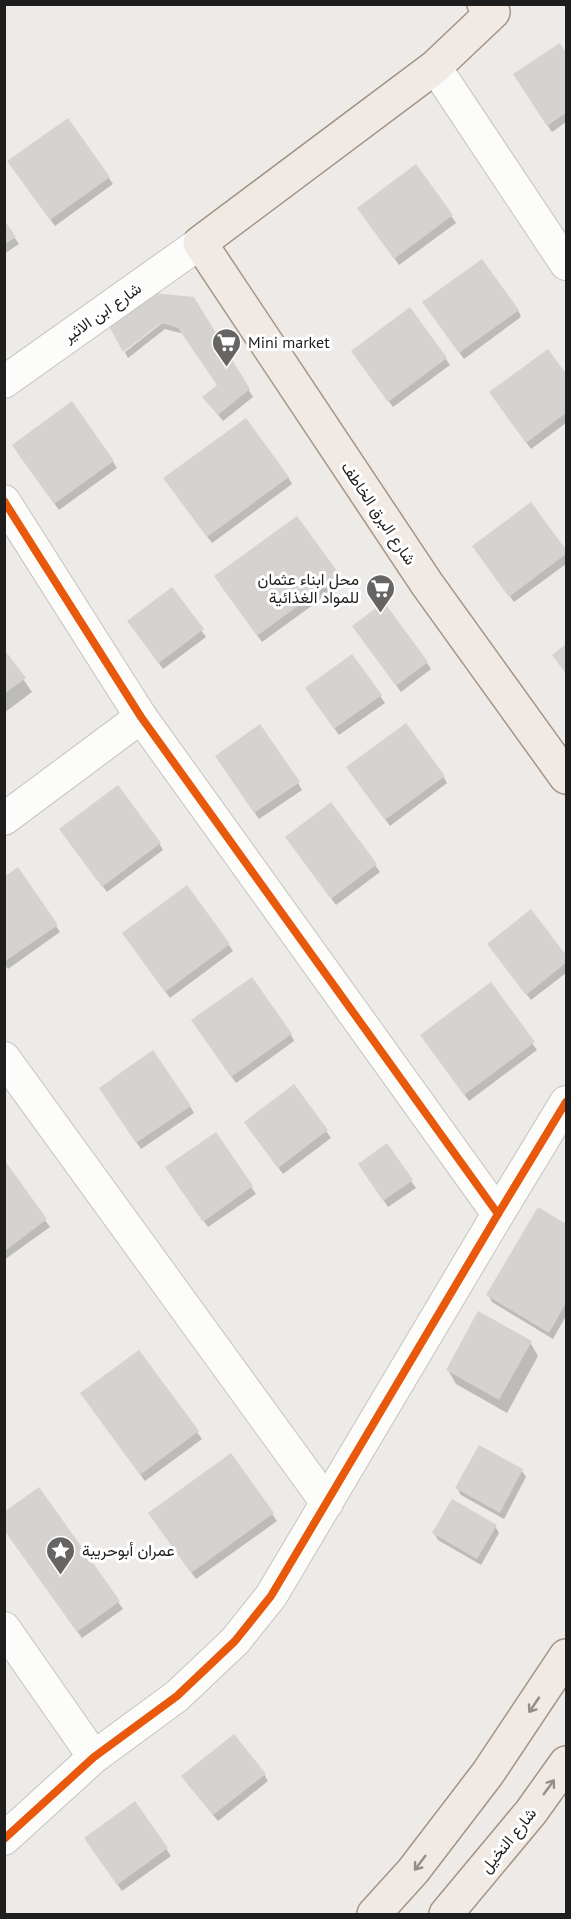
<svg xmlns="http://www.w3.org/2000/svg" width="571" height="1919" viewBox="0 0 571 1919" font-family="'PT Sans',Vazirmatn,sans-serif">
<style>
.shadow{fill:#0003}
.building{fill:#d5d2d0}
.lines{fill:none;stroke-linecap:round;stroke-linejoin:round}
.minor-casing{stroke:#c5c4c3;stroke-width:34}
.primary-casing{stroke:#a39483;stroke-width:36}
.minor{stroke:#fcfcfb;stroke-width:32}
.primary{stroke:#f1eae4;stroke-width:33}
.cycleway-casing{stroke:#fff;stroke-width:11}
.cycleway{stroke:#e8590c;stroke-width:8}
.oneway{stroke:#928e8b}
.labels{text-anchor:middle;stroke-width:6;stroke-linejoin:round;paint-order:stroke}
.street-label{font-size:16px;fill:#1e1e1e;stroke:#fff}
.poi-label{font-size:16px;fill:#1e1e1e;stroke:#fff;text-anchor:start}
</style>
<rect width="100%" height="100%" fill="#edeae7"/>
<g class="shadow">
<path d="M559 45 566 55V122L552 132 518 81Z"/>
<path d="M416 166 456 223 399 265 363 215Z"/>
<path d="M13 168 109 178 113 184 55 226Z"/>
<path d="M4 223 19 244 4 254Z"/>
<path d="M193 299 253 397 223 421 204 398 218 386 184 334 165 329 128 358 125 352Z"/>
<path d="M410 309 450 365 393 407 357 358Z"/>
<path d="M428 309 518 310 521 317 464 359Z"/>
<path d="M548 351 566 376V423L531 449 495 399Z"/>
<path d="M17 452 113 462 117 468 59 510Z"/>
<path d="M288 477 292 484 212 543 169 485Z"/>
<path d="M531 504 566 553V564L514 602 478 553Z"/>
<path d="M296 518 343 583 262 642 220 584Z"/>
<path d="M172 589 206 637 163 669 133 628Z"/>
<path d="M358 633 427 663 431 669 401 692Z"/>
<path d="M4 651 32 692 4 713Z"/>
<path d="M352 656 385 703 339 735 311 695Z"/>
<path d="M221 763 298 783 302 790 259 819Z"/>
<path d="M352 774 443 776 447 783 390 826Z"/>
<path d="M331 804 380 872 336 905 291 844Z"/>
<path d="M65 836 159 843 163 850 107 892Z"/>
<path d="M4 879 56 926 60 932 8 969 4 964Z"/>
<path d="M531 912 566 958V973L531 1000 493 951Z"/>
<path d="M128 940 229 945 233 951 170 998Z"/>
<path d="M490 985 537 1050 469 1101 426 1042Z"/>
<path d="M197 1027 291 1035 294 1041 236 1083Z"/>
<path d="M294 1086 331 1138 283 1174 249 1129Z"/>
<path d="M105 1095 190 1106 194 1113 141 1149Z"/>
<path d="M215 1134 256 1194 208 1227 171 1174Z"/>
<path d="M387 1145 416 1188 388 1207 364 1171Z"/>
<path d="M4 1163 50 1227 4 1260Z"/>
<path d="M538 1209 566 1226V1316L553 1339 492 1302 488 1295Z"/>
<path d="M530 1342 538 1356 507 1413 456 1384 448 1370Z"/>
<path d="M138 1352 202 1439 145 1481 82 1394Z"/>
<path d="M480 1447 522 1471 526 1477 504 1519 461 1495 457 1488Z"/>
<path d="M231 1456 277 1521 196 1579 154 1520Z"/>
<path d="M39 1489 123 1609 82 1638 4 1529Z"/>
<path d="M495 1526 499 1533 481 1565 438 1540 434 1533Z"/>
<path d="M264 1774 268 1781 218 1821 187 1783Z"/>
<path d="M135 1803 171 1856 122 1891 90 1845Z"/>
</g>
<g class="building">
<path d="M560 43 566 53V113L547 126 513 74Z"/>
<path d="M68 118 110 177 50 220 7 161Z"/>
<path d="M416 164 453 215 394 259 357 208Z"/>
<path d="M4 220 16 237 4 245Z"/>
<path d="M482 259 519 310 459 353 422 302Z"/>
<path d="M154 293 194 297 250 389 218 415 202 397 217 385 178 328 161 323 123 352 109 326Z"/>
<path d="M410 307 447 358 388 402 351 351Z"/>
<path d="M548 349 566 374V413L526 443 489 392Z"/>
<path d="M72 401 114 461 54 504 12 445Z"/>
<path d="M246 418 289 477 207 537 163 478Z"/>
<path d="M531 502 566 550V554L509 597 472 546Z"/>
<path d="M297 516 340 575 257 636 214 576Z"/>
<path d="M172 587 204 629 159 663 127 621Z"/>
<path d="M384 602 428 662 396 686 352 626Z"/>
<path d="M566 644V674L552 655Z"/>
<path d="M4 649 26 678 4 694Z"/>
<path d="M352 654 382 695 334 729 305 688Z"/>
<path d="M406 723 445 776 385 820 346 767Z"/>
<path d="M260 724 300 782 254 813 215 756Z"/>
<path d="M118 785 161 843 102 887 59 829Z"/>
<path d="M331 802 377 864 331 899 285 837Z"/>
<path d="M18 867 58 925 4 962V877Z"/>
<path d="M187 885 230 944 165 992 122 933Z"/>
<path d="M531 909 566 955V963L526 995 487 944Z"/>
<path d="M252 977 292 1034 231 1077 191 1020Z"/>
<path d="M491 982 535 1042 464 1095 420 1035Z"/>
<path d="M153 1050 191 1106 136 1143 99 1088Z"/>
<path d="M294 1084 328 1130 278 1168 244 1122Z"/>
<path d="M216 1132 253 1186 203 1222 165 1167Z"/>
<path d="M387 1143 413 1180 383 1201 358 1164Z"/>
<path d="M5 1161 47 1219 5 1251Z"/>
<path d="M538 1207 566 1224V1303L549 1333 486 1295Z"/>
<path d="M478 1311 532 1341 499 1400 446 1370Z"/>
<path d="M139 1350 199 1431 140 1475 80 1393Z"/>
<path d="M479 1445 523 1469 500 1513 455 1488Z"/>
<path d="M231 1453 274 1513 191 1573 148 1513Z"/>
<path d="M39 1487 120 1601 77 1632 4 1530V1512Z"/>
<path d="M452 1499 497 1525 477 1559 432 1533Z"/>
<path d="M234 1734 266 1774 213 1815 181 1776Z"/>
<path d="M135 1801 168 1848 117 1885 84 1838Z"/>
</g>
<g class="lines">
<defs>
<g id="minor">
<path d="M435 67 566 264"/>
<path d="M4 382 200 243"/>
<path d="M4 501 141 717 498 1214"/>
<path d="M4 819 141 717"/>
<path d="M4 1058 327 1503"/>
<path d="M4 1628 94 1757"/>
<path d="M4 1839 94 1757 177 1696 235 1641 271 1596 498 1214 566 1102"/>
</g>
<g id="primary">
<path d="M484 4 493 12 435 67 200 243 427 584 566 777"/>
<path d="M374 1914 413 1871 488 1773 566 1656"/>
<path d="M446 1914 531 1812 566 1763"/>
</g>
</defs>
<use href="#minor" class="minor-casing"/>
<use href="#primary" class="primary-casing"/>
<use href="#minor" class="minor"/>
<use href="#primary" class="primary"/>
<defs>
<g id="cycleway">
<path d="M4 501 141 717 498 1214"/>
<path d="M4 1839 94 1757 177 1696 235 1641 271 1596 498 1214 566 1102"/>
</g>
</defs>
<use href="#cycleway" class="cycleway-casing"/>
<use href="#cycleway" class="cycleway"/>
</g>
<defs><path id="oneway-shaft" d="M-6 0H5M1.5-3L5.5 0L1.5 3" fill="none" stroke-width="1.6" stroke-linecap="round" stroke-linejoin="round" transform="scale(1.5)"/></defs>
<g class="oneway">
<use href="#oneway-shaft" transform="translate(534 1705) rotate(124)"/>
<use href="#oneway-shaft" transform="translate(549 1787) rotate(-54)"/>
<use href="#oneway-shaft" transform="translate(420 1863) rotate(127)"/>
</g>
<defs>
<symbol id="supermarket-pin" viewBox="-11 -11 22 30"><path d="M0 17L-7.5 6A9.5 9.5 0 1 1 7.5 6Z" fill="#666564" stroke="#fff"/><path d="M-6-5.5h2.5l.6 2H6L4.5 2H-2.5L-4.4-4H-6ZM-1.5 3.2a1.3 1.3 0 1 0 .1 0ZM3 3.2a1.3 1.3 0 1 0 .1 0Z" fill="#fff"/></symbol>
<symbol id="sight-pin" viewBox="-11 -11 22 30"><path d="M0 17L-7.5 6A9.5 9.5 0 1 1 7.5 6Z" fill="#666564" stroke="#fff"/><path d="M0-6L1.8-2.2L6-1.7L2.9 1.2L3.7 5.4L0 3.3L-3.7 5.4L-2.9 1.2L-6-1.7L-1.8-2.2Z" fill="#fff"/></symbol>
</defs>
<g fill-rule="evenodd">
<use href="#supermarket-pin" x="210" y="326" width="33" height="45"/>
<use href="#supermarket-pin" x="364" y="572" width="33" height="45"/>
<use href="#sight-pin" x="44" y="1534" width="33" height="45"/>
</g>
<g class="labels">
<g class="street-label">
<text transform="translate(102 312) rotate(-35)" y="6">شارع ابن الاثير</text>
<text transform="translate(379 513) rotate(56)" y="6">شارع البرق الخاطف</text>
<text transform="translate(508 1840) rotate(-51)" y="6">شارع النخيل</text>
</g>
<g class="poi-label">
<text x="248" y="348">Mini market</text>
<text x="359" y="585" text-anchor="end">محل ابناء عثمان<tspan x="359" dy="18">للمواد الغذائية</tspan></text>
<text x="82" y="1556">عمران أبوحريبة</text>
</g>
</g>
<rect width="571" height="1919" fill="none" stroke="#1e1e1e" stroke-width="12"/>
</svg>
